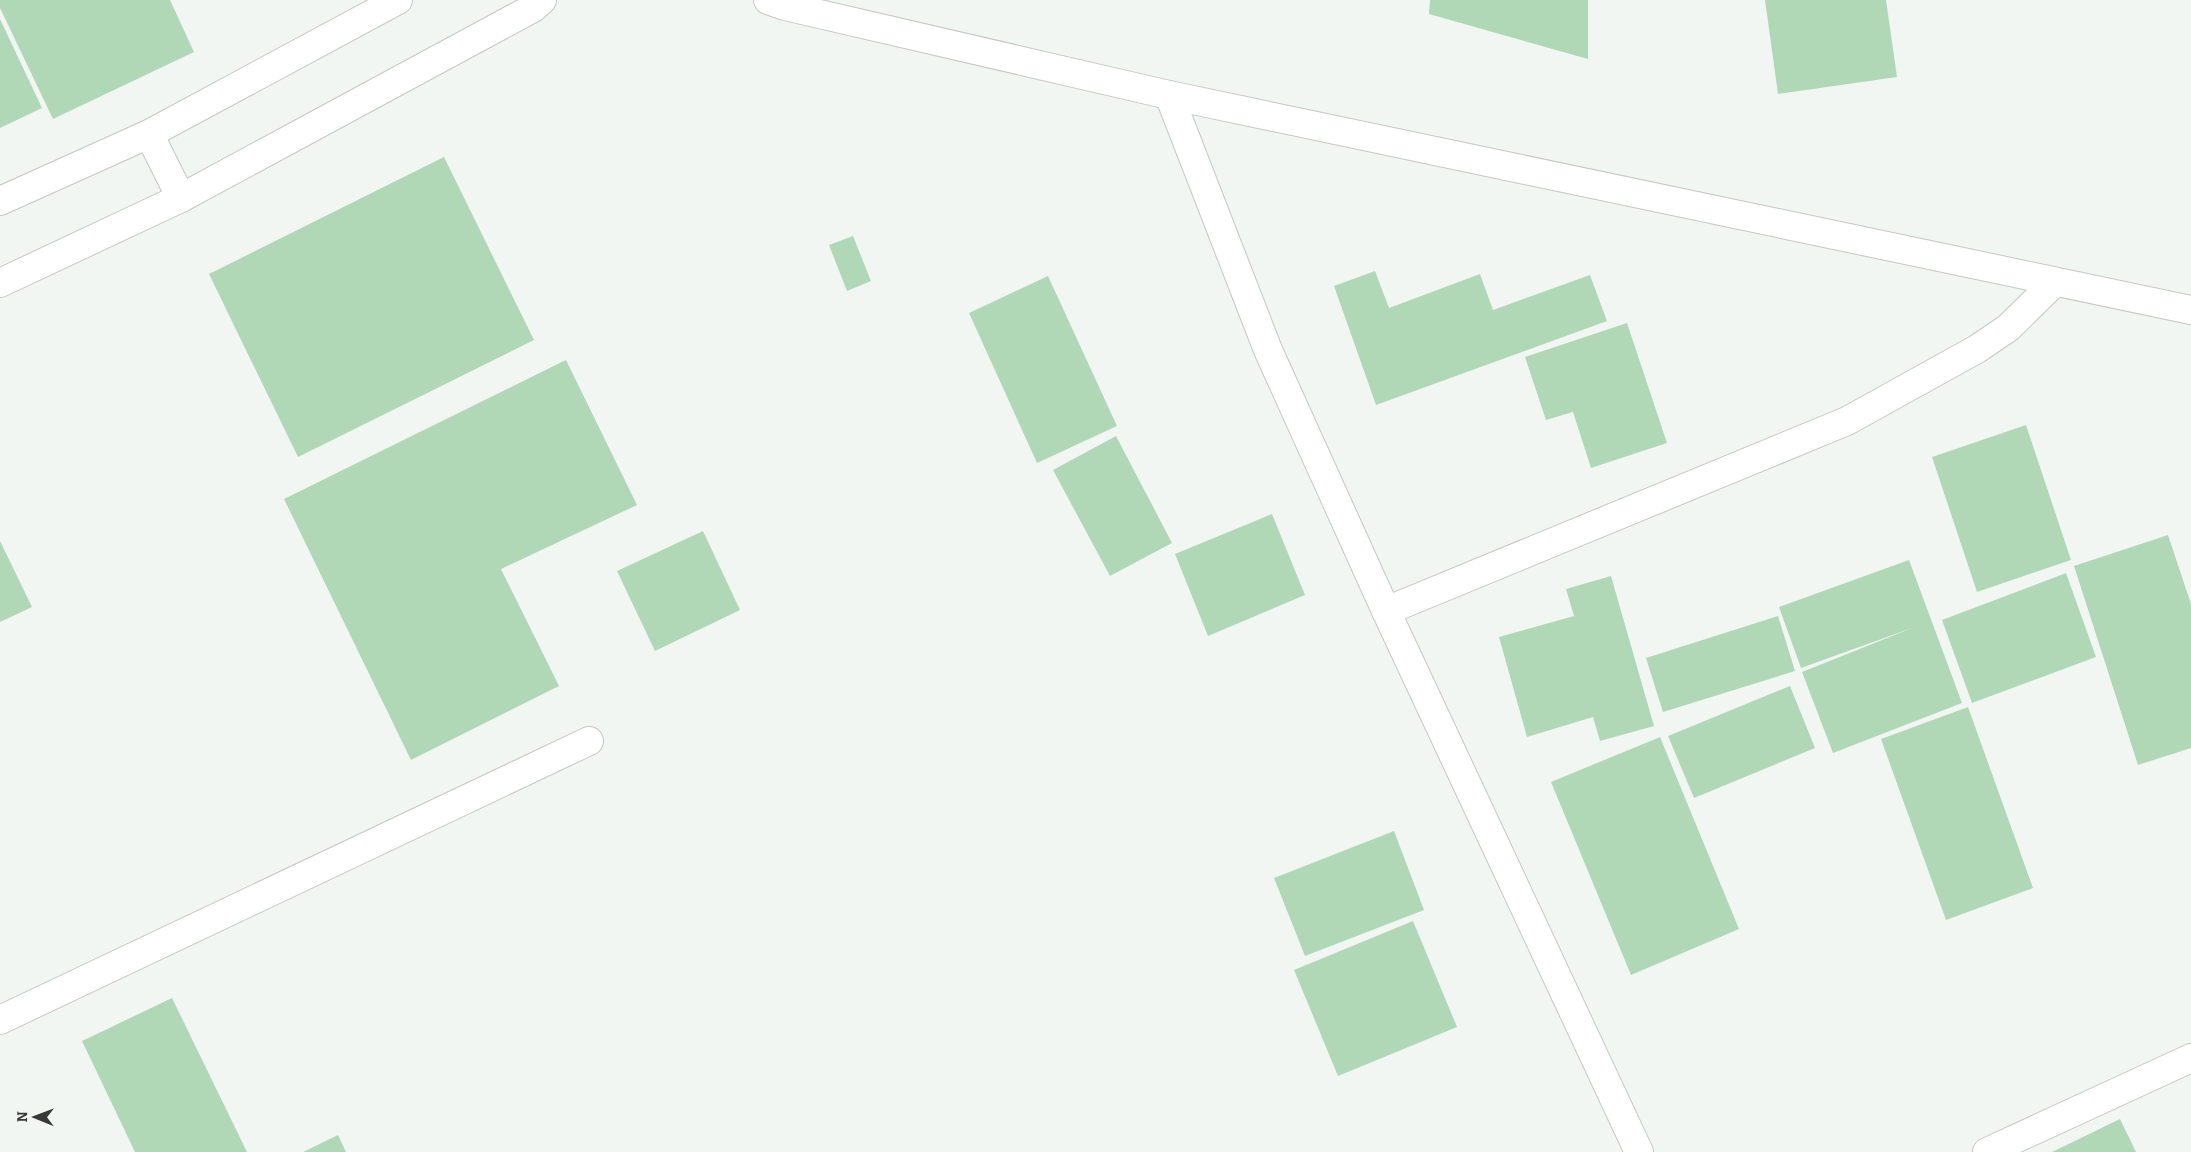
<svg xmlns="http://www.w3.org/2000/svg" width="2191" height="1152" viewBox="0 0 2191 1152" font-family="Bitter,serif">
<style>
.building{fill:#b0d8b7}
.lines{fill:none;stroke-linecap:round;stroke-linejoin:round}
.minor-casing{stroke:#c4c8c4;stroke-width:30}
.minor{stroke:#fff;stroke-width:28}
</style>
<rect width="100%" height="100%" fill="#f2f6f3"/>
<g class="building">
<path d="M0 0H170L194 52 53 119 0 8Z"/>
<path d="M1430 0H1588V59L1429 14Z"/>
<path d="M1765 0H1886L1897 77 1778 94Z"/>
<path d="M0 19 42 108 0 128Z"/>
<path d="M444 157 534 340 298 457 209 274Z"/>
<path d="M853 236 871 281 847 291 829 245Z"/>
<path d="M1375 271 1389 308 1480 274 1493 310 1590 275 1607 321 1376 405 1334 286Z"/>
<path d="M1048 276 1117 426 1037 463 969 313Z"/>
<path d="M1627 323 1667 443 1591 468 1573 412 1546 420 1525 357Z"/>
<path d="M566 360 637 505 501 569 559 686 411 760 284 499Z"/>
<path d="M2026 425 2071 560 1977 592 1932 457Z"/>
<path d="M1116 436 1172 543 1110 576 1053 470Z"/>
<path d="M1272 514 1305 595 1208 636 1175 554Z"/>
<path d="M703 531 740 610 655 651 617 571Z"/>
<path d="M2168 535 2191 604V748L2138 765 2074 566Z"/>
<path d="M0 541 32 607 0 622Z"/>
<path d="M1909 560 1962 703 1833 753 1802 672 1912 628 1801 668 1779 607Z"/>
<path d="M2066 573 2096 657 1972 703 1942 620Z"/>
<path d="M1611 576 1654 726 1600 741 1593 717 1527 737 1499 637 1574 616 1566 589Z"/>
<path d="M1778 616 1795 671 1663 712 1646 658Z"/>
<path d="M1790 686 1815 748 1694 798 1668 736Z"/>
<path d="M1968 707 2033 888 1946 920 1881 739Z"/>
<path d="M1660 737 1739 929 1631 975 1551 782Z"/>
<path d="M1394 831 1424 910 1305 956 1274 878Z"/>
<path d="M1413 921 1457 1027 1338 1076 1294 970Z"/>
<path d="M172 998 247 1152H135L82 1041Z"/>
<path d="M2120 1119 2136 1152H2052Z"/>
<path d="M338 1135 346 1152H303Z"/>
</g>
<g class="lines">
<defs>
<g id="minor">
<path d="M768 0 785 6 1169 95 2191 310"/>
<path d="M1169 95 1268 350 1386 611 1639 1152"/>
<path d="M149 134 181 198"/>
<path d="M0 201 149 134 398 0"/>
<path d="M0 283 181 198 533 8 542 0"/>
<path d="M1386 611 1847 421 1977 349 2008 328 2054 283"/>
<path d="M0 1020 589 741"/>
<path d="M1987 1152 2191 1058"/>
</g>
</defs>
<use href="#minor" class="minor-casing"/>
<use href="#minor" class="minor"/>
</g>
<g transform="translate(35 1117) rotate(271)" stroke="#f2f6f3" stroke-width="4" paint-order="stroke">
<path d="M0-4L9 19L0 12L-9 19Z" fill="#373938"/>
<text y="-8" font-size="14" font-weight="bold" text-anchor="middle" fill="#373938">N</text>
</g>
</svg>
